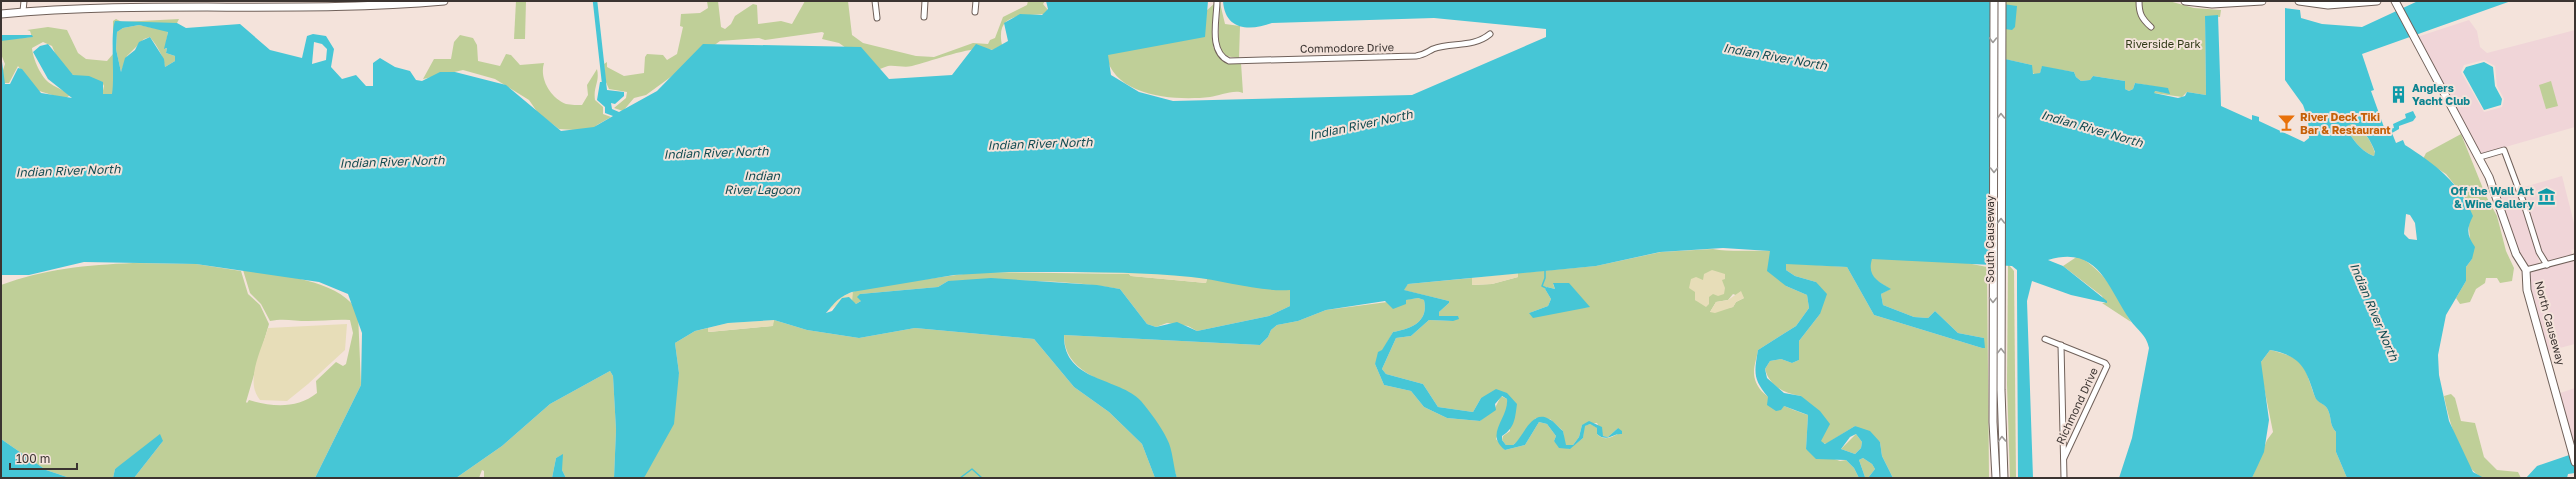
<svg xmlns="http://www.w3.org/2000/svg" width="2576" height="479" viewBox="0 0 2576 479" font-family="'Golos Text',sans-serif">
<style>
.commercial{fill:#f0d5d8;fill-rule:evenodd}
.green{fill:#bfcf98;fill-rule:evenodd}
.sand{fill:#e7ddb8}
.water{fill:#46c6d6;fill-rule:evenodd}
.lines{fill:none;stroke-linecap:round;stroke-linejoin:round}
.stream{stroke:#46c6d6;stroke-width:1.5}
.canal{stroke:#46c6d6;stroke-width:4.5}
.street-casing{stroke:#70615a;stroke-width:7}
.secondary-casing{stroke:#70615a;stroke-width:9}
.street{stroke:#fff;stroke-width:5}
.secondary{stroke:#fff;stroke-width:7}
.oneway{stroke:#9d9a98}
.labels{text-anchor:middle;stroke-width:4;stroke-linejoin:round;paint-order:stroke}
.park-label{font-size:11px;fill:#313a17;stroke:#f4e3db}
.street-label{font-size:11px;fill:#3b3431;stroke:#f4e3db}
.culture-label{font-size:11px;font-weight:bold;fill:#0d838f;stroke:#f4e3db;text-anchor:start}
.food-label{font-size:11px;font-weight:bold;fill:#c56008;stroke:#f4e3db;text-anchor:start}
.water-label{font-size:12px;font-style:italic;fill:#114a50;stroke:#f4e3db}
</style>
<rect width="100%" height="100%" fill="#f4e3db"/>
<g class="commercial">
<path d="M2469 20 2477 31 2480 47 2487 53 2575 30V127L2481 154 2417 37ZM2484 60 2495 66 2497 86 2504 99 2502 107 2484 112 2461 72 2464 65Z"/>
<path d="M2562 176 2575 227V249L2571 250 2575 263V344L2548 351 2499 194 2517 189 2541 268 2546 267 2521 188Z"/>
<path d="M2575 388V449H2574L2560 393Z"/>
</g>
<g class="green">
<path d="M516 1H526L525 39H514Z"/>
<path d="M707 1H718L721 27 725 29 731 24 735 16 753 4 757 5 758 24 781 21 792 24 805 1H848L852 35 863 43 916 56 934 57 973 43 988 44 990 40 995 38 1003 17 1027 5 1028 1H1045L1043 4 1048 10 1045 14C1023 16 995 12 1002 45L993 50C974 44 933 61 912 66 904 68 896 65 888 66 884 67 881 69 877 70L839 43 822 39 824 33 822 32 765 40 759 38 720 41 646 95 634 98 623 111 614 108 626 98 627 92 609 89 605 80 604 64 607 62V67L624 76 644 73 645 57 647 54 663 55 667 60 677 54 683 27 680 26 681 14 700 13 708 8Z"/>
<path d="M1999 1H2169L2194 8 2221 10 2220 17 2205 16 2206 95 2187 92 2182 97 2154 93V91L2169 93 2168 89 2135 83 2133 89 2129 91 2125 89V81L2093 76 2090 80 2081 81 2076 77 2074 72 2042 67 2040 73 2035 75 2032 72V65L1995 57Z"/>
<path d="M1215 3 1213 47 1222 60 1241 63 1243 93C1234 89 1219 96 1210 97 1175 101 1113 97 1106 54L1205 12Z"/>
<path d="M1220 3 1225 24 1240 26 1239 58 1225 56 1218 46Z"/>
<path d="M116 19 122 22 179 19 177 23H139L123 26 115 31 113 95H102L104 86 102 82C73 77 64 76 52 46L43 42 32 48C33 59 41 78 51 84 57 88 64 90 70 95L65 99 36 90 18 66 9 83H2L1 76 5 64 1 54V40L32 37 30 31 27 30 48 27 67 30 78 53 86 59 107 61 113 54V21Z"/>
<path d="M139 25 168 31 165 49 167 48 166 53 175 56V61L165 67C163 56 158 47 150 37L144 39 127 56 121 72 116 49 117 32 123 28Z"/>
<path d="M460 35 473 38 477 45 478 61 500 66 506 54 511 55 520 65 544 63C539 79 551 98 566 104 571 105 578 105 582 105L588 95 587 85 597 69C600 82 593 87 595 100L603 107V114L611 117 597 125 592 131 559 129 538 113 529 100 495 79 463 70 423 79 434 59H451L454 42Z"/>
<path d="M2551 81 2558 106 2546 109 2539 85Z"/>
<path d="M2352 124C2365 131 2370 139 2375 153L2374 156C2363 153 2349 137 2347 126Z"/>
<path d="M2461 134 2486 196 2497 216 2506 251 2514 268 2512 281 2500 283 2497 278H2486L2485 283 2476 289 2470 302 2460 304 2456 298 2466 281V267L2472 259 2466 199 2446 174 2423 159 2426 153Z"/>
<path d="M1713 249C1729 252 1752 250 1770 251L1786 286 1807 295 1809 308 1796 326 1758 350C1757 357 1754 365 1754 372 1754 398 1789 408 1808 415L1806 449 1840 461 1846 460 1854 468 1859 478H1177C1172 460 1151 414 1140 401 1137 397 1131 395 1127 393 1101 379 1064 371 1064 335L1260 345 1268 337 1271 330 1277 325 1298 321 1326 310 1418 298 1424 300C1429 322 1411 329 1393 332L1375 364 1384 385 1411 391 1424 407 1447 418 1480 421 1495 408 1501 396 1507 399 1508 407 1496 439 1505 450 1525 445 1539 422 1547 424 1556 436 1554 441 1569 449 1583 438 1584 426 1590 424 1598 428 1597 434C1604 441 1610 438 1618 434V428L1608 437 1603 436 1597 423 1582 425 1579 437 1573 445 1565 446 1563 431 1550 419 1536 418C1527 427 1523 438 1513 445H1506L1502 440 1503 436 1510 431 1507 393 1481 398 1473 412 1438 407 1423 384 1386 374 1382 369 1396 338 1411 336 1429 320 1452 321 1458 316H1439V312L1449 303V301L1403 290 1408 284 1472 278V285L1492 284 1518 277V273L1596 266 1661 252ZM1700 280H1722V283L1708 297 1709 304 1695 300V292ZM1553 284 1589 307 1529 313 1548 306 1551 299 1545 289 1547 287 1555 289ZM1733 294 1744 298 1736 302 1733 307 1710 312 1716 302 1728 300Z"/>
<path d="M1878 255 1967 263 1987 267 1989 478H1893L1882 456 1880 442 1855 426 1826 444 1821 442 1801 396C1784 393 1770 387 1765 369L1770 361 1781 359 1792 363 1799 360V341L1820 314 1816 282 1795 276 1786 270V263L1847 267 1874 315 1982 348 1984 338 1958 333 1935 311 1928 318 1914 317 1883 305 1881 294 1890 289 1873 278 1866 263Z"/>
<path d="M2078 256C2107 273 2115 293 2131 322L2102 303H2105L2102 296 2063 266Z"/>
<path d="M133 263 196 264 241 271 248 294 260 305 269 324 246 402 247 403 249 400C272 407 297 409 317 393L316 381 336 362 343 366 346 364 353 333 350 320C336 319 322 321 308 321 294 321 284 318 270 321L261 304 250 293 243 270C277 275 342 279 358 313L361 385 315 478H134L163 441 115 469 113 478H70L46 470 1 439V285C44 269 87 265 133 263Z"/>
<path d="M2008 264 2014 271 2016 478H2010L2007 385Z"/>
<path d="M978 272 1129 274 1131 276 1206 283 1207 278 1217 279 1290 290V306L1269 316 1197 331 1188 326 1167 323 1156 327 1147 324 1120 289C1063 279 1006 280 948 281L938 287 860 294 861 301 856 304 852 302V292L869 287Z"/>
<path d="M774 320 807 330 859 338 915 328 1034 339 1074 387 1109 412 1142 444 1155 478H644L679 373 675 343 695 331 708 328 709 332 772 326Z"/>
<path d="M2270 350C2307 359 2303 365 2315 397 2318 403 2326 404 2328 410 2332 419 2329 424 2336 432V452L2347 478H2252L2267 440 2273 432 2260 367 2261 362Z"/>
<path d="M610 371 613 376 616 430 614 478H566L562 470V455L556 458 552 478H484V471L482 470 479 478H456L502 446 550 404Z"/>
<path d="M2451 394 2455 398 2461 421 2475 423 2484 457 2497 470 2518 472 2521 478C2510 478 2494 479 2484 478 2462 472 2448 416 2444 396Z"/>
<path d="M1856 434 1862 442 1861 448 1855 454 1841 449Z"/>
<path d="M1863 458 1872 464 1875 469 1868 478 1865 477 1859 460Z"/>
</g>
<g class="sand">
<path d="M1712 270 1725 274V279L1722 280 1725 288 1724 294 1718 296 1713 294 1709 297V304L1706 307 1695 300V292L1689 288 1691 279 1696 277 1703 280 1704 274Z"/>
<path d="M1068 272H1142L1207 278 1206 283 1131 276 1129 274Z"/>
<path d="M1518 273V277L1492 284 1472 285V278Z"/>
<path d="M1741 291 1744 298 1736 302 1733 307 1715 313 1710 312 1716 302 1728 300Z"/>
<path d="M853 292 852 302 849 298 824 313C831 302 841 296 853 292Z"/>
<path d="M774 320 773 326 708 332V328L728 323Z"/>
<path d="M347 324 345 350 308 384 287 401 260 400C244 381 262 349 268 328Z"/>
</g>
<g class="water">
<path d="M1046 1H1208L1205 37 1108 55 1111 75 1139 92 1173 101 1412 95 1546 37V29L1434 18 1272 23C1250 31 1225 31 1223 1H1982L2017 6 2015 27 2012 30 2005 29V59L2032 65 2033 74 2040 73 2042 66 2074 72 2076 77 2081 81 2090 80 2093 76 2125 81V89L2129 91 2133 89 2135 83 2168 88 2170 94 2155 91 2154 93 2178 98 2185 96 2187 92 2206 95 2205 16 2218 15 2221 106 2252 120V115L2259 117V121L2304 142 2309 138 2308 119 2303 105 2285 80V8L2300 10 2301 18 2322 24 2362 27 2418 1H2511L2362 54 2374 90 2371 91 2385 130 2394 128 2393 124 2406 118 2405 114 2413 111 2416 117 2413 121 2399 126V129L2392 133 2396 143 2403 140 2405 145C2435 164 2460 183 2473 216 2466 229 2467 236 2475 247L2472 259 2466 267V281L2446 315 2438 355 2439 375 2449 421 2473 472 2484 478H2347L2336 452V432C2329 424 2332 419 2328 410 2326 404 2317 403 2315 397 2306 369 2302 356 2270 350L2261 362 2269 420 2264 452 2252 478H2119L2132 438 2149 348C2146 334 2138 331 2130 320 2107 287 2099 245 2048 260L2063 266 2107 301V303L2071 295 2032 281 2027 301 2033 478H2018L2017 292V270L2012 266 1872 259C1867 276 1877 281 1891 289L1881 294 1883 305 1914 317 1928 318 1935 311 1958 333 1984 338 1985 348H1982L1874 315 1847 267 1786 264V270L1795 276 1816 282 1827 294 1820 314 1799 341V360L1792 363 1781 359 1770 361 1765 369 1767 378 1784 393 1801 396 1820 411 1830 424 1821 441 1825 444 1855 426 1870 431 1880 442 1882 456 1893 478H1859L1854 468 1846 460 1816 459 1806 449 1808 415 1784 406 1781 410 1776 411 1767 405 1768 397C1753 379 1754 373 1758 350L1796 326 1809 308 1807 295 1786 286 1767 271 1770 251 1723 248 1660 252 1596 266 1408 284 1404 290 1449 301V303L1439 312V316H1458L1459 319 1453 321 1429 320 1411 336 1396 338 1382 369 1386 374 1423 384 1438 407 1473 412 1481 398 1496 389 1507 393 1517 404C1515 418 1515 428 1502 436V440L1506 445H1513C1524 437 1531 409 1549 419 1554 421 1559 428 1563 431L1566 445H1573L1579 437 1582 425 1589 421 1602 427 1603 436 1608 437 1618 428 1622 431V434C1612 433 1607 443 1597 434V428L1590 424 1585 426 1583 438 1570 449 1559 448 1554 441 1556 436 1547 424 1539 422 1525 445 1505 450C1484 434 1509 418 1507 399L1502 396 1495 404 1496 410 1480 421 1447 418 1424 407 1411 391 1384 385 1375 364 1378 352 1382 350 1393 332C1411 329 1429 322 1424 300L1418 298 1406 300V304L1393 309 1385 301 1326 310 1298 321 1277 325 1271 330 1268 337 1260 345 1064 335C1063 382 1119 377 1141 401 1150 412 1161 426 1167 439 1173 450 1173 466 1177 478H1155L1142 444 1109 412 1074 387 1034 339 915 328 859 338 807 330 774 320 728 323 695 331 675 343 679 373 674 424 644 478H614L616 430 613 376 610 371 550 404 502 446 456 478H315L361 385 362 333 348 294 319 282 196 264 84 262 29 275H1V54L5 84H10L18 68 22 69 41 93 72 98 48 79 33 52 40 46 48 44 73 75 89 76 103 82V94H112C115 77 110 33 115 21L177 23 186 28 240 24 270 50 302 58 307 36 313 34 326 36 334 49 331 67 342 79 356 75 366 86H373V63L380 58 395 67 410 71 416 80 422 81 440 72H455L506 85 561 131 594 127 613 116 605 113V107L597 100 600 82H606L607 90 624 92V96L615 104 611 103 612 109 619 112 657 91 703 44 861 47 889 79 952 75 976 44 992 50 1008 41 1004 23 1020 14 1042 15 1048 9ZM139 25 168 32 164 49 167 48 166 53 175 56V61L165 67 164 59 150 37 139 42 135 50 125 58 121 72 116 49 117 32 123 28ZM314 42 322 44 327 49 326 60 312 64ZM2352 124C2365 131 2370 139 2375 152L2374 156C2363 153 2349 137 2347 126ZM2406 214 2410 215 2415 223 2417 240 2409 239 2404 234ZM1009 272C1070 272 1131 271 1191 277 1224 280 1257 292 1290 290V306L1269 316 1197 331 1177 322 1156 327 1147 324 1120 289 1097 285 991 278 948 281 938 287 860 294 857 297 861 301 856 304 849 297 842 298 832 311 826 313C835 303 837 298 852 292L954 275ZM1856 434 1862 442 1861 448 1855 454 1841 449 1850 437ZM1863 458 1872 464 1875 469 1868 478 1865 477 1859 460Z"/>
<path d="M1 35H32L33 37 1 41Z"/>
<path d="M2484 62 2493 67 2495 86 2502 99 2501 105 2484 110 2463 72 2466 67Z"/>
<path d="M1553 283H1569L1590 307 1533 318 1529 313 1548 306 1551 299 1545 289 1547 287 1555 289Z"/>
<path d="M160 434 163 441 134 478H113L115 469Z"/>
<path d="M1 439 46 470 70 478H1Z"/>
<path d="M2575 453V473L2568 474 2567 478H2526L2537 466Z"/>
<path d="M563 454 562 470 566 478H552L556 458Z"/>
</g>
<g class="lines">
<g class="stream">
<path d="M1545 271V278L1542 286 1546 288"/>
<path d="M960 478 972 469 982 478"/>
</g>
<path class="canal" d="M595 1 604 82"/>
<defs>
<g id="street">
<path d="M875 1 877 18"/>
<path d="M1217 1C1217 19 1208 52 1229 61L1416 56C1424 55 1427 52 1433 49 1452 42 1473 48 1490 34"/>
<path d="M2139 1C2139 13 2141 18 2151 27"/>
<path d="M23 11 24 1"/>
<path d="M975 12 976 1"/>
<path d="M924 17 925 1"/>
<path d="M2480 157 2504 150 2523 201 2539 252 2547 265"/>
<path d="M2526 270 2575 257"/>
<path d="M2045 339 2105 363 2107 366 2064 458"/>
<path d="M2061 345 2064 478"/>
</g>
<g id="secondary">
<path d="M1994 1 1993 422 1996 478"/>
<path d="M2002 1 2001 390 2004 478"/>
<path d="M2185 1 2212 4 2262 1"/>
<path d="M2299 1 2328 5 2377 1"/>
<path d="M2395 1 2489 177 2516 254 2526 270 2527 290 2575 462"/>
<path d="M1 14C148 0 297 14 444 1"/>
</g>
</defs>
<use href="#street" class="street-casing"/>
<use href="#secondary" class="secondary-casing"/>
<use href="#street" class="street"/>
<use href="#secondary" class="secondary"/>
</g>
<defs><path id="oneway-chevron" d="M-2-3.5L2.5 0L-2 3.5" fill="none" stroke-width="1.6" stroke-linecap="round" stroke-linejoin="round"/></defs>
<g class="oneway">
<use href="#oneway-chevron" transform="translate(1993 40) rotate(91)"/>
<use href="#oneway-chevron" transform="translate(2001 116) rotate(-91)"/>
<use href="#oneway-chevron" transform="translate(1994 170) rotate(90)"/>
<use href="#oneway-chevron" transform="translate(2001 221) rotate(-90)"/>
<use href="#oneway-chevron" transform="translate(1993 300) rotate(90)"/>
<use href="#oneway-chevron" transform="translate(2001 351) rotate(-90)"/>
<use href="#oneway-chevron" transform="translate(2002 439) rotate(-92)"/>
</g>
<defs>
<symbol id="building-bare" viewBox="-9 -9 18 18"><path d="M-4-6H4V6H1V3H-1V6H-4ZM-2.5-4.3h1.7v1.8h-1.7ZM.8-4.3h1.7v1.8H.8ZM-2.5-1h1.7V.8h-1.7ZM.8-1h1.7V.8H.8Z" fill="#0f9aa8" stroke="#f4e3db" stroke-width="2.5" paint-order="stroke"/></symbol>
<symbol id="bar-bare" viewBox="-9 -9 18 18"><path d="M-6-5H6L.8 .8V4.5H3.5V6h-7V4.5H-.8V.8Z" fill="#e8710a" stroke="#f4e3db" stroke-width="2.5" paint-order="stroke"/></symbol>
<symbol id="museum-bare" viewBox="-9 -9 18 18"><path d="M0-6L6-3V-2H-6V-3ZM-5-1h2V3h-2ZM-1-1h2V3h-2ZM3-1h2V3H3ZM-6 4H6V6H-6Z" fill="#0f9aa8" stroke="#f4e3db" stroke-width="2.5" paint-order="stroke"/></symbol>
</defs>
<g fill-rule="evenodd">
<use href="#building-bare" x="2386" y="82" width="25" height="25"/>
<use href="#bar-bare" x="2274" y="110" width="25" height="25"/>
<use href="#museum-bare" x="2534" y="184" width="25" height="25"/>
</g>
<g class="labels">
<g class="park-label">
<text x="2163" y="48">Riverside Park</text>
</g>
<g class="street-label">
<text transform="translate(1347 48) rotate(-1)" y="4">Commodore Drive</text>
<text transform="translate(1990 239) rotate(-90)" y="4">South Causeway</text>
<text transform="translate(2550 323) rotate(75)" y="4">North Causeway</text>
<text transform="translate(2077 406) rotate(-65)" y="4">Richmond Drive</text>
</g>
<g class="culture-label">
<text x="2412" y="92">Anglers<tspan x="2412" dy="13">Yacht Club</tspan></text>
<text x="2534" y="195" text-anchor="end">Off the Wall Art<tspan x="2534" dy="13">&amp; Wine Gallery</tspan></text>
</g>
<g class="food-label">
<text x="2300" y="121">River Deck Tiki<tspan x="2300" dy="13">Bar &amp; Restaurant</tspan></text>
</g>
<g class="water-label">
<text transform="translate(1775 57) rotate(10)" y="4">Indian River North</text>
<text transform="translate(1361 125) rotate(-12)" y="4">Indian River North</text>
<text transform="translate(2092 129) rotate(16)" y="4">Indian River North</text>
<text transform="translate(1040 144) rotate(-2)" y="4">Indian River North</text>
<text transform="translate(716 153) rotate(-2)" y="4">Indian River North</text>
<text transform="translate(392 162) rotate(-2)" y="4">Indian River North</text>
<text transform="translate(68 171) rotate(-2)" y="4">Indian River North</text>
<text x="762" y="180">Indian<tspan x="762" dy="14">River Lagoon</tspan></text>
<text transform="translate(2374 312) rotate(67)" y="4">Indian River North</text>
</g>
</g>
<rect width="2576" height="479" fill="none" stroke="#3b3431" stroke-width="4"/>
<path d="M10 463v6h67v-6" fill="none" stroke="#3b3431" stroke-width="2"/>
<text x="16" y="463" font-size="12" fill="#3b3431" stroke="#f4e3db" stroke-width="3" paint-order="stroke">100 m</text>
</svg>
